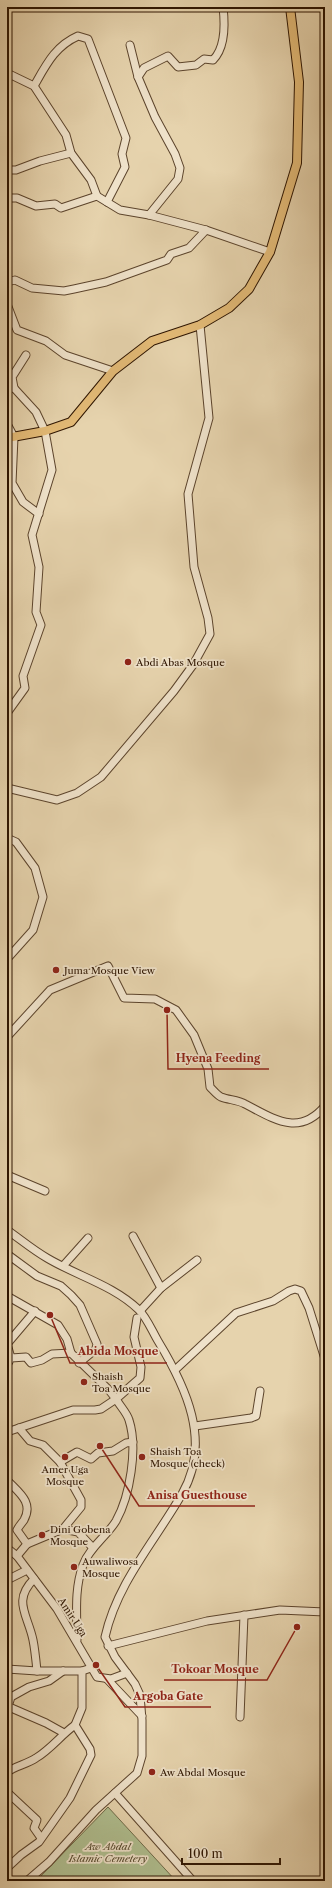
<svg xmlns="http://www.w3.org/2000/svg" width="332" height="1888" viewBox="0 0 332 1888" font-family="'Libre Caslon Text',serif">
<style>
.green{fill:#afbe8f;stroke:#6e6a48}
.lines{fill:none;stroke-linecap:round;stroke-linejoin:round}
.minor-casing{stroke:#5c442c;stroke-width:9}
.major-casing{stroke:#2e1501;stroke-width:10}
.minor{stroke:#efe2ca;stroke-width:7}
.major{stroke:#e3ba76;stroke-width:8}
.poi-dot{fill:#8f2418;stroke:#efe2ca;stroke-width:1.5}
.labels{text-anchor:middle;stroke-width:3.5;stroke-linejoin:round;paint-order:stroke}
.poi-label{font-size:10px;fill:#2e1501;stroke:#efe2ca;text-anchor:start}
.street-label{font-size:10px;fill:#2e1501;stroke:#efe2ca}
.park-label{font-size:10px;font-style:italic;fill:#55482c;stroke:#efe2ca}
.leader{fill:none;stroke:#8f2418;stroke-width:1.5}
.callout-dot{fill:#8f2418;stroke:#efe2ca;stroke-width:1.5}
.callout-label{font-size:11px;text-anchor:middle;font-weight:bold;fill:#8f2418;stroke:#efe2ca;stroke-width:3.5;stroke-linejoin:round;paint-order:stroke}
</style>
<rect width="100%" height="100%" fill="#e6d3ad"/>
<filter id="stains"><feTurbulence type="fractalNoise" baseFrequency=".005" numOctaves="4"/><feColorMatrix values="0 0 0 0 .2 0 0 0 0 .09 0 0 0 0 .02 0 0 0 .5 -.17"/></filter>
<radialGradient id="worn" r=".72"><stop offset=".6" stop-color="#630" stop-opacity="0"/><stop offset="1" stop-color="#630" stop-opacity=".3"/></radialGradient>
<path class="green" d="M108 1807 176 1881H36Z"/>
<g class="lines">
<defs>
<g id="minor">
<path d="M130 45 138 77 155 117 175 154 180 168 178 179 149 215"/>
<path d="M7 73 34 86 66 135 71 153 91 180 97 196 120 210 149 215 206 230 270 252"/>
<path d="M138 77 144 68 168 56 178 67 196 65 204 59 213 60C226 47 225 24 223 7"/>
<path d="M34 86C46 65 55 46 78 36L88 39 126 138 122 154 125 167 107 202"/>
<path d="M7 170H16L40 161 71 153"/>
<path d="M7 198H17L36 206 55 204 61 208 97 196"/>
<path d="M7 282 15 280 32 288 64 291 74 289 106 282 167 260 171 254 189 248 206 230"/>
<path d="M7 304 17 330 46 341 65 355 113 371"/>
<path d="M7 388H14L36 412 45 431 52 470 32 535 39 567 36 612 41 625 23 676 25 688 7 713"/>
<path d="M14 388 12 377 26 355"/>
<path d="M7 424 14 437 12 483 23 502 39 514"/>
<path d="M7 788 57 800 77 793 101 777 174 691 193 665 210 634 208 618 194 567 188 494 209 418 200 325"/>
<path d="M7 838 16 842 35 868 43 897 33 930 7 959"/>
<path d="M7 1037 50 990 108 966 124 998 155 999 176 1010 194 1035 208 1069 210 1087C213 1090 217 1095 221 1097 229 1100 238 1100 245 1104 274 1119 299 1137 325 1106"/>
<path d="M7 1175 45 1191"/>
<path d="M7 1230C20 1239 33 1250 47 1258 77 1276 113 1285 139 1310 147 1318 152 1331 158 1341 186 1387 212 1442 182 1494 155 1541 117 1583 105 1637L115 1657 135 1684 140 1695 142 1720V1756L137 1773 96 1810 49 1862 27 1881"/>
<path d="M133 1236 161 1288"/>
<path d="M7 1254 37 1276 61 1286 71 1295 80 1305 97 1344 96 1349 79 1363"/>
<path d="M7 1257V1270"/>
<path d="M63 1266 88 1238"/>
<path d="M7 1296 58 1325 67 1339 71 1353"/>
<path d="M140 1311 161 1288 197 1260"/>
<path d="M11 1358 7 1344 35 1311"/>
<path d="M7 1365 11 1358 26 1357 31 1363 42 1360 52 1354 71 1353 108 1389 116 1399 101 1409 95 1410H73L7 1432"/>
<path d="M175 1370 236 1313 273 1301 289 1291 295 1289 301 1291 309 1308 325 1359"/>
<path d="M195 1426 251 1418 256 1416 260 1391"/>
<path d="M19 1428 30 1441 43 1445 60 1462 81 1500V1507L63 1529 27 1544"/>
<path d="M60 1462 77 1452 91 1459 98 1453 113 1451 126 1443 133 1442"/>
<path d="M7 1480C18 1492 34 1502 24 1520 22 1523 19 1526 17 1530L27 1544 17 1556"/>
<path d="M63 1529 78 1532 93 1548"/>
<path d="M7 1548 17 1556 57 1609 97 1677 111 1679 127 1673"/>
<path d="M34 1579C12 1601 28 1615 33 1640 35 1650 36 1661 37 1671"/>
<path d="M7 1580 27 1570"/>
<path d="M77 1640C77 1615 74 1589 83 1565 89 1548 107 1536 116 1521 130 1496 138 1448 129 1420 127 1413 120 1406 116 1399L140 1378 141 1367 134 1337 137 1318"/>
<path d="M108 1646 207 1621 280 1610 325 1612"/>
<path d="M7 1669 37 1671H82"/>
<path d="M107 1679 142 1716"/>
<path d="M9 1707 46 1723 64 1733"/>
<path d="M7 1710 11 1697 29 1687 49 1681 63 1671"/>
<path d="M240 1717 244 1615"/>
<path d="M7 1772C16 1766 27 1764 36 1758 51 1749 61 1735 75 1725"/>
<path d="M7 1792 37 1820 34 1828 41 1838"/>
<path d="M115 1793 193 1881"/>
<path d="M7 1868 21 1855 39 1842 70 1798 91 1755 90 1749 75 1725 82 1708V1671L91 1668"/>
</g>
<path id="major" d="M7 438 45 431 71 422 113 371 152 341 200 325 229 308 249 289 270 252 297 163 299 82 290 7"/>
</defs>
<use href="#minor" class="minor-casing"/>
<use href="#major" class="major-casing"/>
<use href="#minor" class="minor"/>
<use href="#major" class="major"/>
</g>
<g class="poi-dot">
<circle cx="128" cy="662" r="4"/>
<circle cx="56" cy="970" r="4"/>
<circle cx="84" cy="1382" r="4"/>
<circle cx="65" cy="1457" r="4"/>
<circle cx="142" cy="1457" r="4"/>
<circle cx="42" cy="1535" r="4"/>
<circle cx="74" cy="1567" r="4"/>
<circle cx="152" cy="1772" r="4"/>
</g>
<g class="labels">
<g class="poi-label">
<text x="136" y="666">Abdi Abas Mosque</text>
<text x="64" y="974">Juma Mosque View</text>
<text x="92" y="1380">Shaish<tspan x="92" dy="12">Toa Mosque</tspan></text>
<text x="150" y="1455">Shaish Toa<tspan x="150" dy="12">Mosque (check)</tspan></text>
<text x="65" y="1473" text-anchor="middle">Amer Uga<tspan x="65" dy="12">Mosque</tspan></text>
<text x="50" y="1533">Dini Gobena<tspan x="50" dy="12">Mosque</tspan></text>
<text x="82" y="1565">Auwaliwosa<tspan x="82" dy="12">Mosque</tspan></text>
<text x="160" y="1776">Aw Abdal Mosque</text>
</g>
<g class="street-label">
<text transform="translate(73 1617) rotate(57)" y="4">Amir Uga</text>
</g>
<g class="park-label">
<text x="108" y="1850">Aw Abdal<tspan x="108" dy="12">Islamic Cemetery</tspan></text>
</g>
</g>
<path class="leader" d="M167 1010L168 1069H269M50 1315L70 1363H167M100 1446L139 1506H255M297 1627L267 1680H164M96 1665L125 1707H211"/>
<g class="callout-dot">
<circle cx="167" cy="1010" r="4"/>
<circle cx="50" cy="1315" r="4"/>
<circle cx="100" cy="1446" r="4"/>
<circle cx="297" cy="1627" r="4"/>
<circle cx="96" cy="1665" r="4"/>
</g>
<g class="callout-label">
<text x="218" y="1062">Hyena Feeding</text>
<text x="118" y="1355">Abida Mosque</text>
<text x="197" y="1499">Anisa Guesthouse</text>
<text x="215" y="1673">Tokoar Mosque</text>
<text x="168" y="1700">Argoba Gate</text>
</g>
<rect width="332" height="1888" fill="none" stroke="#e6d3ad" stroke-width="24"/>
<rect x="8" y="8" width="316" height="1872" fill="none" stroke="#2e1501" stroke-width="2"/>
<rect x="12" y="12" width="308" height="1864" fill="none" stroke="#2e1501"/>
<path d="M182 1858v6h98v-6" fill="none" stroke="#2e1501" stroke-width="2"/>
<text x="188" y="1858" font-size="12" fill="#2e1501" stroke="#efe2ca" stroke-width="3" paint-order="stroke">100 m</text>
<rect width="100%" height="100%" filter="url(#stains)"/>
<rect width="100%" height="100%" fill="url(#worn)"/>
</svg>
